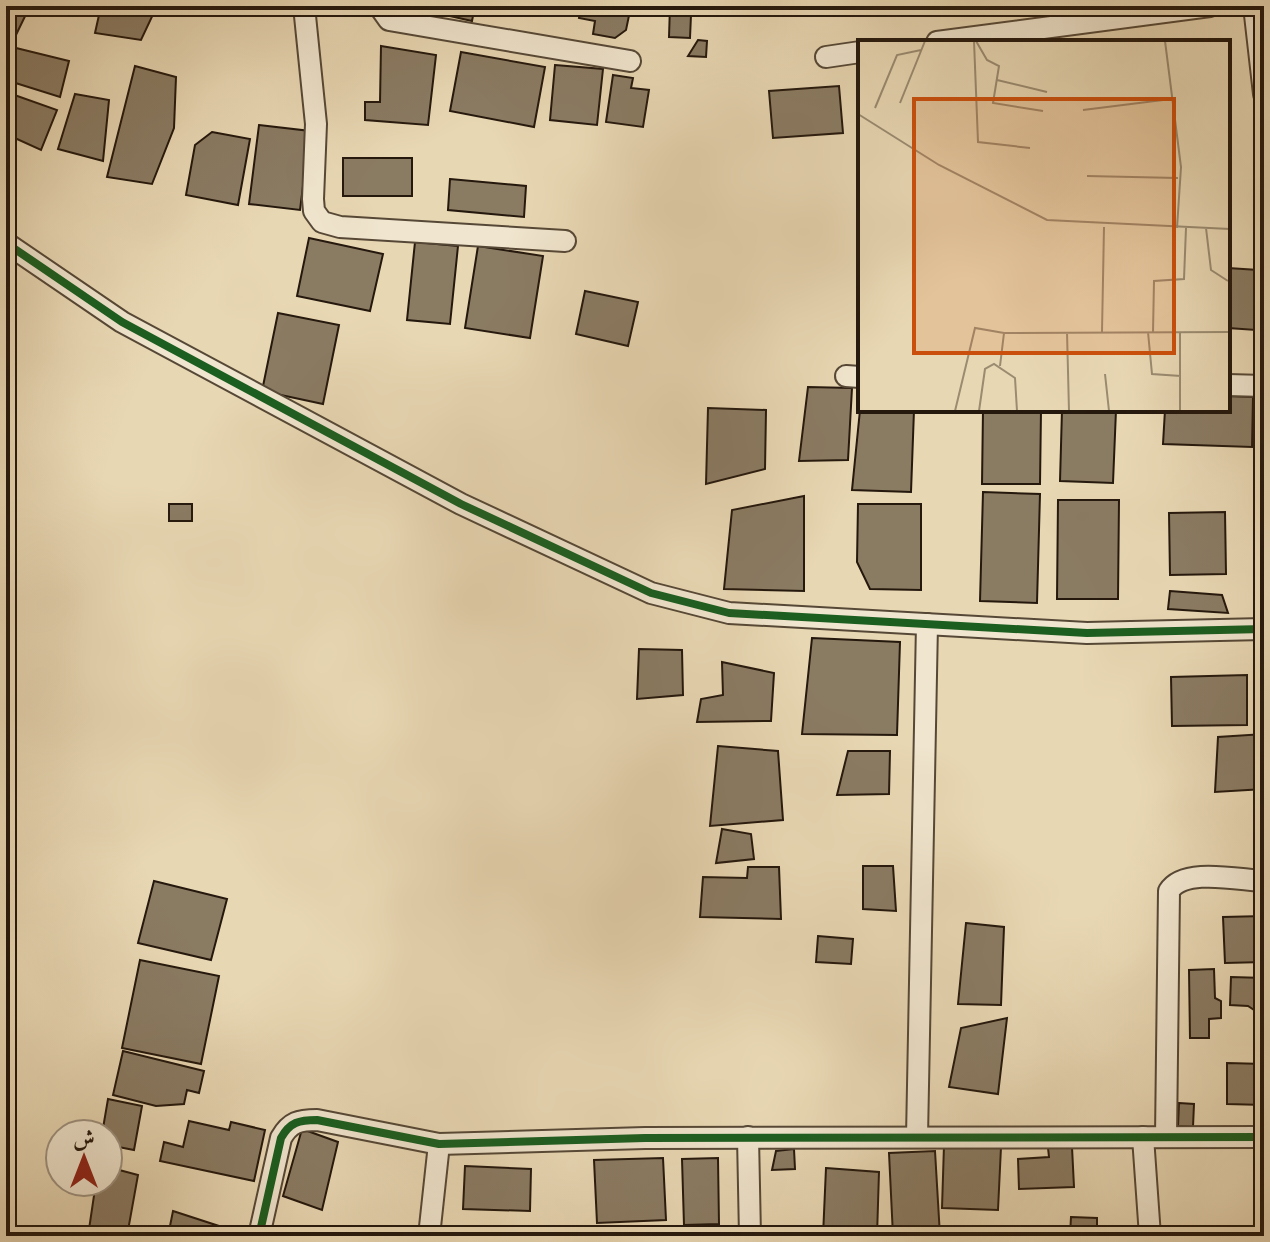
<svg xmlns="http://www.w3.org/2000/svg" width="1270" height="1242" viewBox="0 0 1270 1242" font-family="'IM FELL English',Amiri,serif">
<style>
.building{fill:#8a7b63;stroke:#25180d;stroke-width:2}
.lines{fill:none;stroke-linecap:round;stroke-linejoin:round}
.street-casing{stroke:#564836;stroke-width:24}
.street{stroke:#f0e5ce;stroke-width:20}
.cycleway-casing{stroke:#f0e5ce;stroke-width:13}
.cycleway{stroke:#1b5e20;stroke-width:8}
.inset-road{fill:none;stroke:#9a8b71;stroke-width:2}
.view{fill:#cb4f0c;fill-opacity:0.15;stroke:#cb4f0c;stroke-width:4}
.inset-edge{fill:none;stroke:#25180d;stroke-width:4}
</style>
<rect width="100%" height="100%" fill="#e8d7b3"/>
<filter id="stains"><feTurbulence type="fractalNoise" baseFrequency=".0025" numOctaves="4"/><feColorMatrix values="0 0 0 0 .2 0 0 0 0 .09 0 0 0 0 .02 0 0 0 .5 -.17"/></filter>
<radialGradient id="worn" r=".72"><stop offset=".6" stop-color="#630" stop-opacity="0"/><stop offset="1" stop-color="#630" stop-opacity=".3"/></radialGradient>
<g class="building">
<path d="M6 6H30L14 39 6 37Z"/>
<path d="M101 6H157L141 40 95 33Z"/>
<path d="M406 6H475L472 21Z"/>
<path d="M485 6H531L530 15Z"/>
<path d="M581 6H631L626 30 615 38 593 34 595 21 579 18Z"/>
<path d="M670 6H678L691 15 690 38 669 37Z"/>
<path d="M698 40 707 41 706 57 688 56Z"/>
<path d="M381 46 436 55 428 125 365 120V102H380Z"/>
<path d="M12 47 69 61 60 97 6 80Z"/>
<path d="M461 52 545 67 534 127 450 111Z"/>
<path d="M555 65 603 69 597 125 550 120Z"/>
<path d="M135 66 176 77 174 128 152 184 107 177Z"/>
<path d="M613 75 633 78 631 88 649 90 643 127 606 122Z"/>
<path d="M839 86 843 133 773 138 769 91Z"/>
<path d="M6 92 57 110 41 150 6 134Z"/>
<path d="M75 94 109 100 103 161 58 149Z"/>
<path d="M259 125 310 131 300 210 249 204Z"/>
<path d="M212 132 250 139 238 205 186 195 195 145Z"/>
<rect x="343" y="158" width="69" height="38"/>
<path d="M450 179 526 186 524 217 448 210Z"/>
<path d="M309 238 383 254 370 311 297 296Z"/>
<path d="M415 242 458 246 450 324 407 320Z"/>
<path d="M478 246 543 256 530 338 465 328Z"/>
<path d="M1228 268 1258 270 1256 330 1228 328Z"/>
<path d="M585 291 638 302 628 346 576 334Z"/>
<path d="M278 313 339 325 323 404 262 391Z"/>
<path d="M808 387 852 388 848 460 799 461Z"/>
<path d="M1228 396 1253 397 1252 447 1163 444 1165 410H1228Z"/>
<path d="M708 408 766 410 765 469 706 484Z"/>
<path d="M860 410H914L911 492 852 490Z"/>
<path d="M983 410H1041L1040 484H982Z"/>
<path d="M1062 410H1116L1113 483 1060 481Z"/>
<path d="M983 492 1040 494 1037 603 980 601Z"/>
<path d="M804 496V591L724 589 732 510Z"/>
<path d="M1058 500H1119L1118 599H1057Z"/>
<rect x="169" y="504" width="23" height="17"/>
<path d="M858 504H921V590L870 589 857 562Z"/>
<path d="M1225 512 1226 574 1170 575 1169 513Z"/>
<path d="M1170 591 1222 595 1228 613 1168 609Z"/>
<path d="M812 638 900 642 897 735 802 734Z"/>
<path d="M639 649 682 650 683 695 637 699Z"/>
<path d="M722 662 774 673 771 721 697 722 701 699 723 695Z"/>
<path d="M1247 675V725L1172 726 1171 677Z"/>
<path d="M1264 734V789L1215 792 1218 737Z"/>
<path d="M718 746 778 751 783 820 710 826Z"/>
<path d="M848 751H890L889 794 837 795Z"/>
<path d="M722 829 751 834 754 859 716 863Z"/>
<path d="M863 866H893L896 911 863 909Z"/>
<path d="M748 867H779L781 919 700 917 703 877 747 878Z"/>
<path d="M154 881 227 899 211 960 138 943Z"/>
<path d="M1264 916V962L1225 963 1223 917Z"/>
<path d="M966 923 1004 927 1001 1005 958 1004Z"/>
<path d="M818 936 853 939 851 964 816 962Z"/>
<path d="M140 960 219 976 201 1064 122 1048Z"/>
<path d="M1214 969 1215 998 1221 1001V1018L1209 1019V1038H1190L1189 970Z"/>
<path d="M1231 977 1264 978V1029L1256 1028 1257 1012 1248 1006 1230 1005Z"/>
<path d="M1007 1018 998 1094 949 1087 961 1028Z"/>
<path d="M123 1051 204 1071 199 1093 187 1090 184 1104 156 1106 113 1095Z"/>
<path d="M1227 1063 1264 1064V1105L1227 1104Z"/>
<path d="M108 1099 142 1106 134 1150 108 1145V1134H102Z"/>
<path d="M1179 1103 1194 1104 1193 1127 1178 1126Z"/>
<path d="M189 1121 229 1130 231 1122 265 1130 254 1181 160 1161 164 1142 183 1147Z"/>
<path d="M302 1129 338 1142 322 1210 283 1196Z"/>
<path d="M944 1145 1001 1147 998 1210 942 1208Z"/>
<path d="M1072 1147 1074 1187 1019 1189 1018 1159 1049 1157 1048 1148Z"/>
<path d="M794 1149 795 1169 772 1170 776 1151Z"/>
<path d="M935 1151 940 1236H893L889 1153Z"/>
<path d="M663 1158 666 1220 597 1223 594 1160Z"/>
<path d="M718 1158 719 1224 684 1225 682 1159Z"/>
<path d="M465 1166 531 1169 530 1211 463 1209Z"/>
<path d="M108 1167 138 1175 127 1236H88L96 1182H108Z"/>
<path d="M826 1168 879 1172 877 1236H823Z"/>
<path d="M173 1211 219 1226 217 1236H168Z"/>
<path d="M1071 1217 1097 1218V1236H1070Z"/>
<rect x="764" y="1228" width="18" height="8"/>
</g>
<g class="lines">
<defs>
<g id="street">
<path d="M304 6 316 124 313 199 314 211 322 222 340 227 565 241"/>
<path d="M379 6 389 20 630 61"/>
<path d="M1254 6 1264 94"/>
<path d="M937 42 1210 6"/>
<path d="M826 57 860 52"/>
<path d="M6 243 122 322 461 504 651 593 729 613 1087 633 1264 629"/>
<path d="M846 376 860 377"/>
<path d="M1228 385 1264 386"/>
<path d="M748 1137 750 1236"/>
<path d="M917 1137 927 624"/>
<path d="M1143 1137 1150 1236"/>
<path d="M1166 1137 1169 891C1184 867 1239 880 1264 881"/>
<path d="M259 1236 281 1138C290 1122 299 1120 317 1120L439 1144 645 1138 1264 1137"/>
<path d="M429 1236 439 1144"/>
</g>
</defs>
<use href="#street" class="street-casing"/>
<use href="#street" class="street"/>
<defs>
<g id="cycleway">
<path d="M6 243 122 322 461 504 651 593 729 613 1087 633 1264 629"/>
<path d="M259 1236 281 1138C290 1122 299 1120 317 1120L439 1144 645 1138 1264 1137"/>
</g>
</defs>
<use href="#cycleway" class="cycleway-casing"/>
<use href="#cycleway" class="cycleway"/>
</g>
<g transform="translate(858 40)">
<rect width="372" height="372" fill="#e8d7b3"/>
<path class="inset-road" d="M116 1 120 102 172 108M118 1 129 20 141 26 135 63 185 71M307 1 323 127 319 188M139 40 189 52M42 63 67 1M17 68 39 15 63 10M225 70 313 59M0 74 81 125 189 180 372 189M229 136 320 138M348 188 353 230 370 241M209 292 211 371M244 292 246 187M290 292 294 334 323 336M295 292 296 241 326 239 328 188M322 292V371M142 326 146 293M247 334 251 371M97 371 117 288 146 293 372 292M121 371 127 329 136 324 157 338 159 371"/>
<path class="view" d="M56 59H316V313H56Z"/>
<rect width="372" height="372" class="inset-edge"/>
</g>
<rect width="1270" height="1242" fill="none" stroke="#e8d7b3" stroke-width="32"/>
<rect x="8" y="8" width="1254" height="1226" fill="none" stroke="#25180d" stroke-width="4"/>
<rect x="16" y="16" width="1238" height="1210" fill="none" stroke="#25180d" stroke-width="2"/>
<g transform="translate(84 1158)"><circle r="38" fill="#f0e5ce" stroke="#9f9381" stroke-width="2"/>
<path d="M0-6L14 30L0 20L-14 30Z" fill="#8f2418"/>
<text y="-12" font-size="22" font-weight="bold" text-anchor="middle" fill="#25180d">ش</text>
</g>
<rect width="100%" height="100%" filter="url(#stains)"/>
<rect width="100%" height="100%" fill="url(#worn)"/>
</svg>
